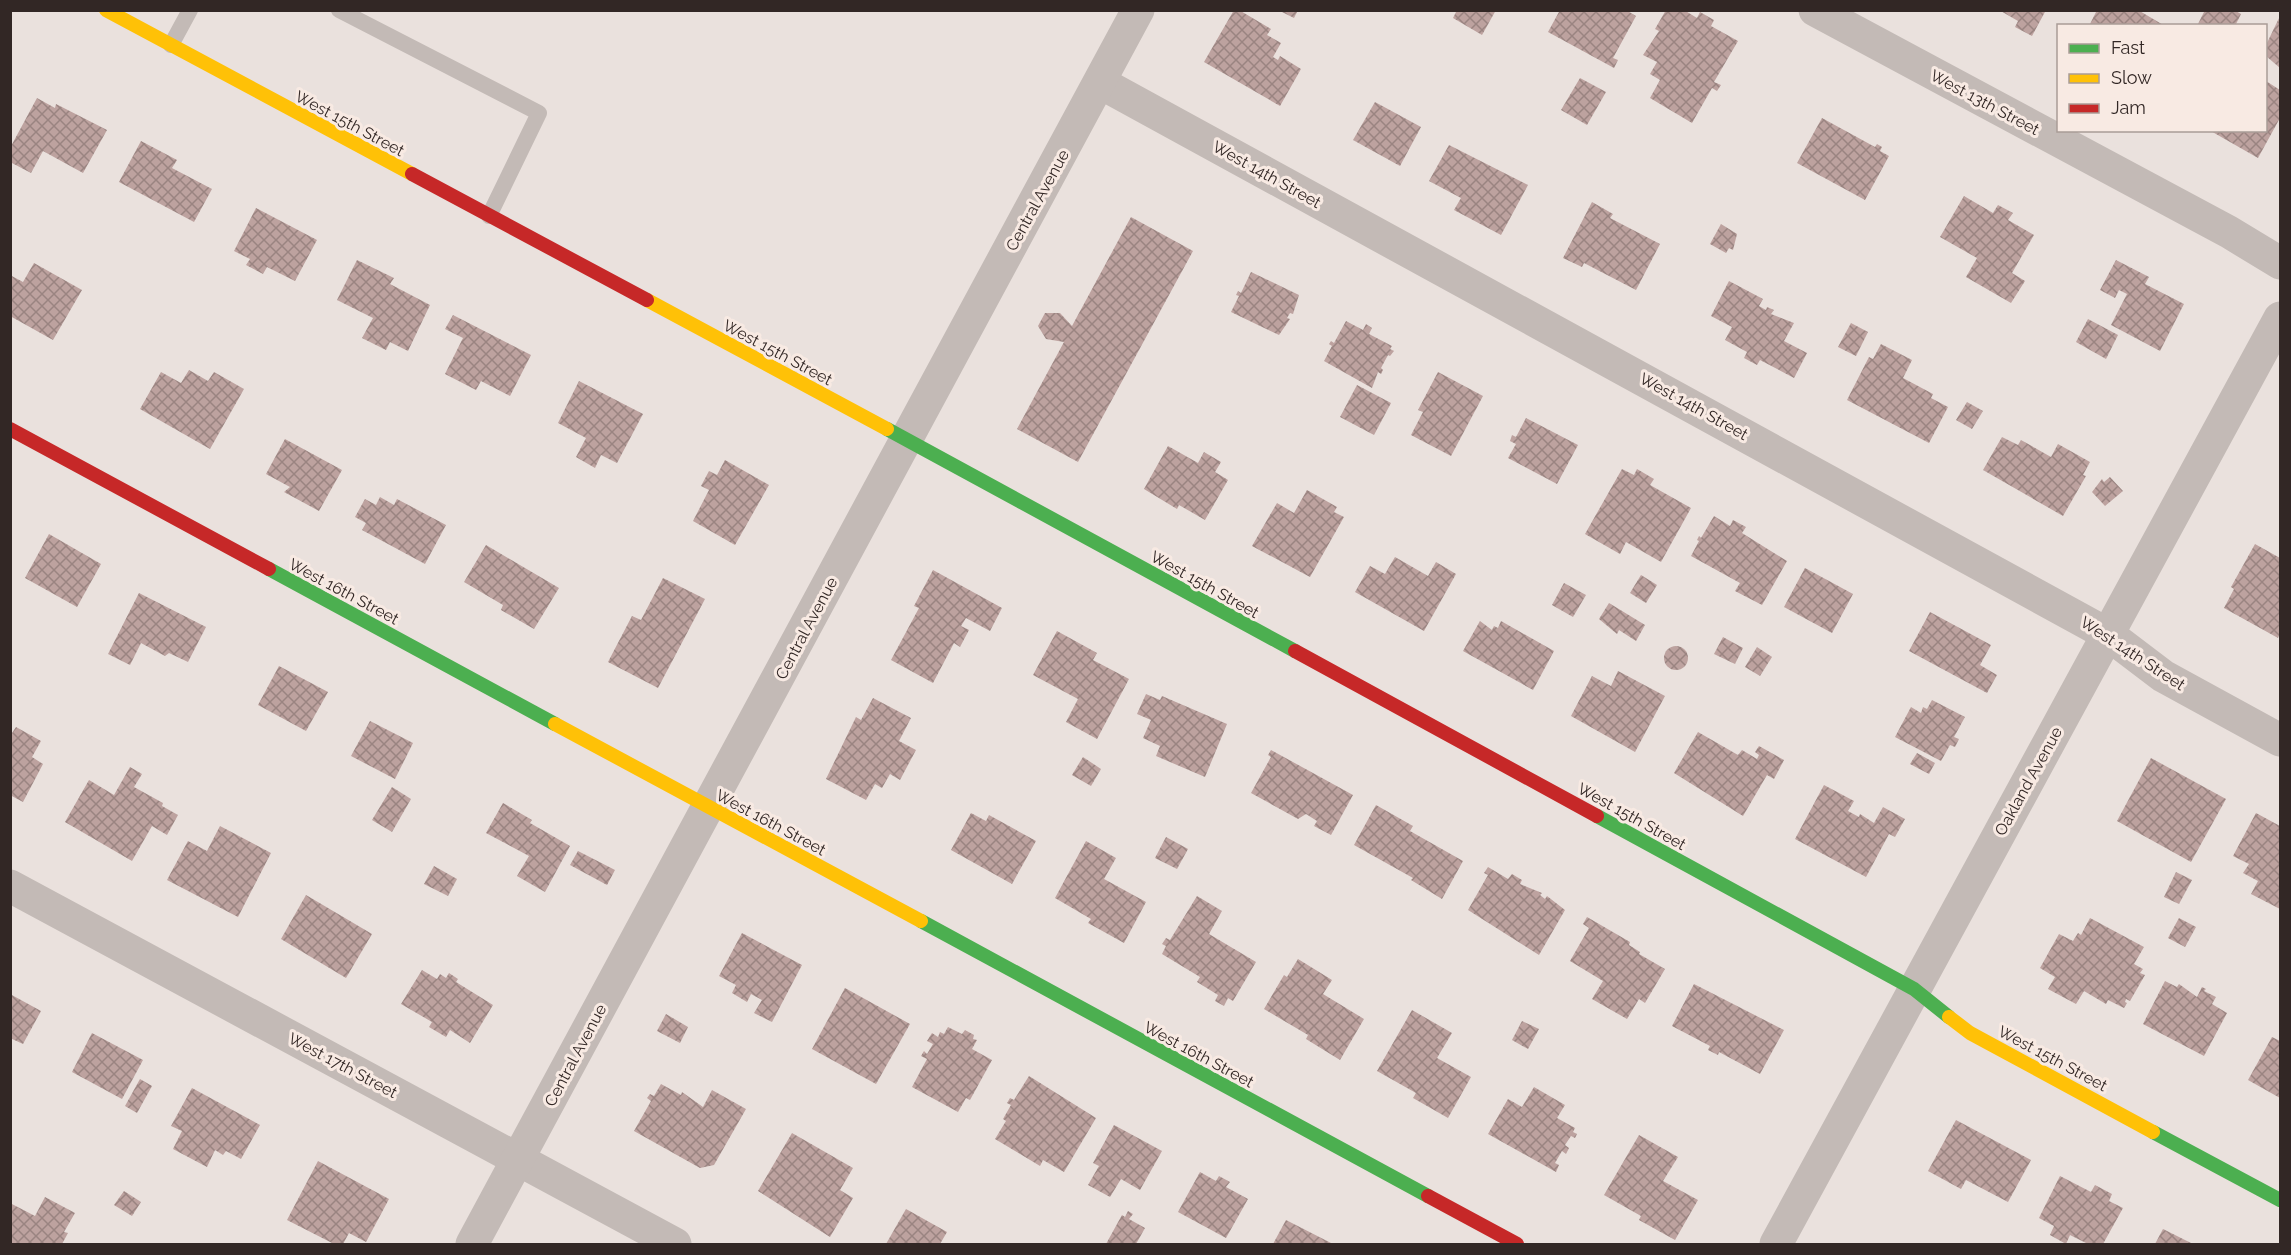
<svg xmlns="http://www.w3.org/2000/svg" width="2291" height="1255" viewBox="0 0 2291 1255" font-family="Raleway,sans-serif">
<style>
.building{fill:url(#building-cross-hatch)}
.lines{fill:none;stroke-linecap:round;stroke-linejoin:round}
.lane{stroke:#c3bab6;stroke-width:16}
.street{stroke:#c3bab6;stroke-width:33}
.fast{stroke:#4caf50;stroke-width:14}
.slow{stroke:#ffc107;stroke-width:14}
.jam{stroke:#c62828;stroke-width:14}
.labels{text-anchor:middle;stroke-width:6;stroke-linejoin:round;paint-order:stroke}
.street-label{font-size:16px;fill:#322725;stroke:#f8eae3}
</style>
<defs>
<pattern id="building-cross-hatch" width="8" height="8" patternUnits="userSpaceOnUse" patternTransform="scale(1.5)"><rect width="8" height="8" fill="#bda29f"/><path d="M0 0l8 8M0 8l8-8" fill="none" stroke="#9a8481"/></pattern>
</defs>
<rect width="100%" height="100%" fill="#eae1dd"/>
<g class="building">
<path d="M1234 10H1239L1271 29 1267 35 1281 43 1273 57 1278 60 1280 56 1301 69 1280 106 1204 62Z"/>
<path d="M1278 10H1298L1294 18Z"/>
<path d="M1457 10H1496L1482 35 1453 18Z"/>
<path d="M1560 10H1626L1636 16 1613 58 1618 60 1614 68 1548 32Z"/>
<path d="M1666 10H1684L1697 18 1700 12 1714 20 1711 26 1738 41 1714 82 1721 85 1717 91 1712 88 1692 123 1650 98 1660 80 1650 74 1657 62 1643 55 1659 31 1655 29Z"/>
<path d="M1999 10H2046L2032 36 2015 27 2018 21Z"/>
<path d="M2094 10H2138L2165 26H2089L2096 12Z"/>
<path d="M2205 10H2234L2241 14 2235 26H2197Z"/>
<path d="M2280 16V68L2266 56V45Z"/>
<path d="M1580 78 1606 92 1587 125 1561 110Z"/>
<path d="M2266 81 2280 90V118L2258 158 2209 130H2266Z"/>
<path d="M37 98 55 108 56 104 107 130 83 173 43 151 31 173 10 162V148Z"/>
<path d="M1375 102 1421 127 1400 166 1353 140Z"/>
<path d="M1822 118 1875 147 1877 144 1882 147 1880 151 1889 156 1865 200 1797 163Z"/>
<path d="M141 141 177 160 172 168 212 189 194 222 119 182Z"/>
<path d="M1449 145 1528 185 1501 235 1454 210 1461 198 1429 181Z"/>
<path d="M1964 196 1993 213 1998 205 2013 213 2008 220 2034 235 2012 273 2025 281 2011 303 1966 277 1977 258 1940 237Z"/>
<path d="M1592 202 1613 214 1610 218 1660 244 1636 290 1584 263 1582 267 1563 258Z"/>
<path d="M256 208 317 240 295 281 267 267 263 274 246 265 250 259 234 251Z"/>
<path d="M1131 217 1193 251 1078 462 1017 429 1064 342 1046 339 1038 326 1045 313H1060L1072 326Z"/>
<path d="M1721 224 1737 234 1733 250 1729 248 1726 253 1710 244Z"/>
<path d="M357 260 394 278 390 284 430 305 408 351 390 342 386 350 362 338 373 318 337 300Z"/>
<path d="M2116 260 2149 277 2145 284 2184 304 2160 351 2111 325 2127 294 2119 290 2115 298 2100 290Z"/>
<path d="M34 263 82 290 53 340 10 316V275L23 282Z"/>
<path d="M1251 272 1299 295 1293 314 1290 313 1287 318 1290 319 1279 335 1231 312 1239 296 1236 295 1238 291 1241 293Z"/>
<path d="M1729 281 1763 299 1759 306 1766 310 1767 307 1774 310 1771 314 1794 323 1784 341 1807 353 1794 378 1760 360 1757 365 1744 358 1747 352 1725 340 1732 327 1711 316Z"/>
<path d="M453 315 531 355 510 396 481 381 476 390 445 374 463 338 445 329Z"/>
<path d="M2088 319 2118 335 2106 359 2076 342Z"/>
<path d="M1346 321 1363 330 1366 324 1372 328 1369 334 1392 346 1390 349 1394 351 1390 356 1388 355 1381 368 1383 370 1381 374 1378 372 1372 388 1324 361 1332 346 1329 344 1331 341 1334 343Z"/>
<path d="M1851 323 1868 332 1856 356 1838 347Z"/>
<path d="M1881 344 1912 360 1903 378 1933 394 1931 398 1948 407 1929 443 1847 400 1869 357 1873 359Z"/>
<path d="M189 370 208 381 214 372 244 389 210 449 140 409 161 372 181 383Z"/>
<path d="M1438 372 1483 396 1451 456 1411 435 1423 412 1418 410Z"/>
<path d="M579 381 643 414 617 463 601 455 595 468 576 457 586 438 558 423Z"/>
<path d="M1357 385 1391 403 1374 435 1340 417Z"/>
<path d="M1967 402 1983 411 1972 429 1956 420Z"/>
<path d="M1526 418 1578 445 1557 484 1508 458 1516 444 1510 441 1512 435 1516 437Z"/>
<path d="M2002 437 2018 445 2021 440 2051 457 2058 444 2090 462 2083 475 2086 476 2063 516 1983 470Z"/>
<path d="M285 439 342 470 319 511 284 492 290 487 266 474Z"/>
<path d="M1168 446 1198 463 1204 452 1221 462 1215 472 1228 480 1205 520 1179 505 1177 509 1144 489Z"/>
<path d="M725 460 769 485 735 545 693 521 709 490 701 486 709 471 717 475Z"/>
<path d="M1622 469 1634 475 1637 469 1654 479 1650 485 1691 508 1661 562 1626 542 1620 554 1585 534Z"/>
<path d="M2110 477 2123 491 2105 506 2092 492 2102 479 2104 482Z"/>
<path d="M1307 490 1337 507 1334 512 1344 517 1310 577 1252 546 1277 503 1294 513Z"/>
<path d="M380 497 394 505 397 499 446 525 425 564 362 530 366 523 355 517 365 499 376 505Z"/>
<path d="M1714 516 1730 526 1733 520 1746 527 1742 533 1787 561 1762 605 1735 591 1740 583 1691 556 1699 541 1697 540 1699 536 1701 538Z"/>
<path d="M49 534 101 564 77 607 25 578Z"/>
<path d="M2255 544 2280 558V633L2278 638 2224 608 2234 589 2231 587Z"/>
<path d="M486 545 559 588 534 629 501 610 503 605 464 582Z"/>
<path d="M1395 557 1428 576 1436 562 1456 574 1424 631 1355 592 1370 566 1385 574Z"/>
<path d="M1805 568 1853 594 1832 633 1784 607Z"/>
<path d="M933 570 1002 608 990 631 966 618 961 626 969 630 960 647 954 643 933 683 891 660 919 608 914 606Z"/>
<path d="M1641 575 1657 585 1646 603 1630 593Z"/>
<path d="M663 578 705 599 658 688 608 662 632 616 641 620Z"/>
<path d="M1564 583 1586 595 1573 617 1552 605Z"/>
<path d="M139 593 206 627 188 662 169 653 165 656 141 643 130 665 108 654Z"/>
<path d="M1609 603 1645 625 1636 641 1619 630 1617 634 1599 619Z"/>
<path d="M1930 612 1991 645 1980 665 1997 675 1987 693 1909 651Z"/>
<path d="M1480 621 1492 630 1494 626 1498 628 1501 621 1554 651 1533 690 1463 651Z"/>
<path d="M1057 631 1097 653 1093 660 1129 679 1097 739 1066 722 1078 699 1033 675Z"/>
<path d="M1723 637 1743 648 1735 664 1714 654Z"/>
<circle cx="1676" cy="658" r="12"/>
<path d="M1757 647 1772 657 1760 676 1745 667Z"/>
<path d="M279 666 328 692 306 731 258 705Z"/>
<path d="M1618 671 1665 696 1635 752 1571 716 1592 676 1611 686Z"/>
<path d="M1146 694 1160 700 1162 696 1227 724 1205 777 1156 756 1160 746 1143 738 1151 720 1137 714Z"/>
<path d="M873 698 911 718 899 741 916 750 900 780 890 774 882 788 875 784 866 800 826 779 856 717 861 720Z"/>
<path d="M1932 700 1965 717 1954 737 1959 739 1955 747 1950 745 1941 761 1895 737 1911 707 1921 713 1923 707 1927 709Z"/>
<path d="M370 721 413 743 395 779 351 756Z"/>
<path d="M16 727 41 741 32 757 43 764 23 802 10 795V736Z"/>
<path d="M1698 732 1738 755 1742 750 1757 759 1759 755 1755 752 1759 746 1784 760 1774 779 1767 775 1743 816 1674 773Z"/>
<path d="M1271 750 1353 795 1331 835 1314 826 1317 821 1306 814 1298 819 1251 793 1271 757 1268 755Z"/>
<path d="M1917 753 1935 763 1929 774 1910 764Z"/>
<path d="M1083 757 1101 769 1091 786 1072 775Z"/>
<path d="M2151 758 2226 799 2191 862 2117 821Z"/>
<path d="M130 767 142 774 134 787 163 803 162 806 178 815 167 835 152 826 132 861 65 822 89 780 114 795Z"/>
<path d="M1824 785 1854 801 1848 811 1859 817 1860 814 1874 823 1883 807 1905 819 1895 837 1889 834 1866 877 1795 839Z"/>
<path d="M392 787 411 799 392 832 372 820Z"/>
<path d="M503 803 532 820 530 823 570 846 545 892 517 876 529 856 486 833Z"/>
<path d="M1376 805 1413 826 1410 831 1463 861 1442 899 1411 880 1413 878 1354 845Z"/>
<path d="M971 813 986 821 989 815 1036 841 1012 884 951 850Z"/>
<path d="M2256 813 2280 826V909L2251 894 2258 881 2243 873 2249 864 2233 856Z"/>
<path d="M220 826 271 853 238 917 167 880 188 841 207 851Z"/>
<path d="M1166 837 1188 849 1177 869 1155 858Z"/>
<path d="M1086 841 1116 858 1104 879 1146 902 1124 943 1088 923 1091 919 1055 898Z"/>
<path d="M578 851 615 870 607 885 570 865Z"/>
<path d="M434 866 457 879 448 896 424 884Z"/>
<path d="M1488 867 1508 879 1512 874 1522 880 1520 884 1542 893 1540 895 1545 899 1547 896 1565 910 1539 955 1468 910 1488 875 1484 873Z"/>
<path d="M2176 872 2192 880 2179 904 2164 897Z"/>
<path d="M306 895 372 934 346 978 281 939Z"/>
<path d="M1197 896 1222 911 1209 934 1256 962 1233 1001 1228 998 1224 1006 1215 1001 1218 995 1197 982 1200 977 1162 954 1166 946 1162 944 1166 938 1170 940Z"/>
<path d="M1587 917 1630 942 1629 945 1640 952 1639 954 1665 969 1645 1003 1639 999 1627 1019 1592 999 1603 981 1570 961 1589 928 1583 924Z"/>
<path d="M2090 918 2144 947 2134 964 2143 969 2140 973 2145 975 2130 1001 2126 999 2125 1002 2127 1003 2124 1008 2108 1000 2106 1004 2084 991 2076 1004 2048 989 2055 977 2040 968 2059 934 2073 941 2078 933 2081 935Z"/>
<path d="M2179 918 2196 927 2185 947 2168 938Z"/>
<path d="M742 933 802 965 772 1022 754 1013 762 1000 751 994 747 1002 732 993 736 985 719 976Z"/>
<path d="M1298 959 1332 980 1323 994 1364 1019 1340 1060 1306 1039 1308 1035 1264 1009 1284 975 1287 977Z"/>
<path d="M422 970 437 979 440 974 446 978 449 973 458 979 456 982 493 1005 470 1043 450 1030 446 1037 429 1027 432 1022 401 1004Z"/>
<path d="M2165 981 2177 987 2179 984 2197 997 2202 987 2206 989 2204 991 2216 997 2212 1004 2227 1013 2204 1056 2143 1024Z"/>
<path d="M1694 984 1784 1030 1760 1074 1719 1052 1718 1055 1708 1050 1710 1046 1672 1026Z"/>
<path d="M845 988 910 1024 876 1084 812 1049Z"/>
<path d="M10 994 41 1011 23 1044 10 1038Z"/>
<path d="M1412 1010 1452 1033 1437 1058 1471 1077 1448 1118 1413 1098 1416 1093 1377 1071Z"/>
<path d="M666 1014 688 1027 680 1043 657 1031Z"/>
<path d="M1522 1021 1539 1029 1528 1049 1512 1040Z"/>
<path d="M948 1027 962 1034 965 1030 974 1035 973 1039 977 1040 972 1049 992 1060 970 1100 966 1098 958 1112 912 1087 927 1059 921 1056 924 1051 927 1054 933 1044 927 1041 932 1033 938 1037 940 1032 944 1034Z"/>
<path d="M92 1033 143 1060 122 1099 72 1072Z"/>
<path d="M2272 1037 2280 1041V1098L2248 1080Z"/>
<path d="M1029 1076 1096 1118 1064 1172 1043 1160 1040 1166 995 1139 1006 1121 1003 1119 1011 1105 1007 1103 1010 1098 1014 1100Z"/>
<path d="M140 1079 152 1086 137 1113 125 1106Z"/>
<path d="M661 1084 681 1095 682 1092 703 1107 712 1090 746 1109 714 1165 700 1168 634 1131 651 1101 647 1098 650 1094 654 1096Z"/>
<path d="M1534 1087 1565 1105 1557 1118 1575 1128 1573 1132 1577 1134 1575 1138 1571 1136 1565 1145 1569 1148 1566 1154 1562 1151 1555 1163 1559 1165 1556 1172 1488 1134 1508 1099 1522 1107Z"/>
<path d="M192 1088 260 1125 241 1159 226 1151 223 1155 215 1150 207 1167 173 1149 182 1131 171 1126Z"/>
<path d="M1956 1120 2031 1160 2008 1202 1966 1180 1961 1189 1928 1171Z"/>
<path d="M1114 1125 1162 1151 1140 1190 1121 1179 1110 1197 1088 1185 1099 1166 1093 1163Z"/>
<path d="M792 1133 853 1168 840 1190 853 1198 830 1237 758 1191Z"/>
<path d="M1639 1135 1678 1157 1663 1181 1698 1200 1675 1240 1639 1220 1641 1216 1604 1195Z"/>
<path d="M318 1161 389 1199 366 1242 349 1233 343 1244H334L287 1220Z"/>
<path d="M1200 1172 1216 1181 1219 1176 1230 1182 1226 1187 1248 1199 1226 1238 1178 1212Z"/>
<path d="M2060 1176 2091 1192 2095 1185 2112 1194 2109 1201 2123 1208 2103 1244H2088L2070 1235 2066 1244 2050 1235 2054 1226 2039 1218Z"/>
<path d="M124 1191 141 1202 132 1216 114 1205Z"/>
<path d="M45 1197 75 1213 64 1232 68 1233 62 1244H10V1203L35 1216Z"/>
<path d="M906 1209 947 1232 940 1244H886Z"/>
<path d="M1128 1211 1133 1214 1129 1219 1145 1228 1136 1244H1106L1122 1215 1125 1217Z"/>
<path d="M1286 1220 1333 1244H1273Z"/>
<path d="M2163 1229 2193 1244H2155Z"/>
</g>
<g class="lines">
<g class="lane">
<path d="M339 10 539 113 489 216"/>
<path d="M171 45 190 10"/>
</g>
<g class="street">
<path d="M1815 10 2229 232 2280 263"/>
<path d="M1101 83 2109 635 2163 676 2280 740"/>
<path d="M10 886 675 1244"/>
<path d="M472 1244 1138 10"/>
<path d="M1776 1244 2280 318"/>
</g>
<g class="fast">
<path d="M887 429 1295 651"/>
<path d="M269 569 555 724"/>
<path d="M1597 816 1914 989 1949 1017"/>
<path d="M921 921 1428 1196"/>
<path d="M2153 1132 2280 1200"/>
</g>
<g class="slow">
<path d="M106 10 412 174"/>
<path d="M647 300 887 429"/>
<path d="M555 724 921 921"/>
<path d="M1949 1017 1970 1033 2153 1132"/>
</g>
<g class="jam">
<path d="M412 174 647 300"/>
<path d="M10 429 269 569"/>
<path d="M1295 651 1597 816"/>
<path d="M1428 1196 1517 1244"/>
</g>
</g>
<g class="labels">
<g class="street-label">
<text transform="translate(1985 102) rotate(28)" y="6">West 13th Street</text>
<text transform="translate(350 123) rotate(28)" y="6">West 15th Street</text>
<text transform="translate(1267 174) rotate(29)" y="6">West 14th Street</text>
<text transform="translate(1037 200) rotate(-61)" y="6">Central Avenue</text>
<text transform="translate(778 352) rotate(28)" y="6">West 15th Street</text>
<text transform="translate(1694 406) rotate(29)" y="6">West 14th Street</text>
<text transform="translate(1205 584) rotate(29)" y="6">West 15th Street</text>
<text transform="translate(344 591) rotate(28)" y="6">West 16th Street</text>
<text transform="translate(806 628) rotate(-62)" y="6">Central Avenue</text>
<text transform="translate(2133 653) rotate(33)" y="6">West 14th Street</text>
<text transform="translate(2028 781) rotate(-61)" y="6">Oakland Avenue</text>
<text transform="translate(1632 816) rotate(29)" y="6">West 15th Street</text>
<text transform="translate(771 822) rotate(28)" y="6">West 16th Street</text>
<text transform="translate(1199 1054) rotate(28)" y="6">West 16th Street</text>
<text transform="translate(575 1055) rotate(-62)" y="6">Central Avenue</text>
<text transform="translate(2053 1058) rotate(28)" y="6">West 15th Street</text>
<text transform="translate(343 1065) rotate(28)" y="6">West 17th Street</text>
</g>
</g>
<rect width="2291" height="1255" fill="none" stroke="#322725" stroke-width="24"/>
<rect x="2057" y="24" width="210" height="108" fill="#f8eae3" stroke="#a99c97" stroke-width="1.5"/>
<rect x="2069" y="44" width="30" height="9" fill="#4caf50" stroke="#a99c97" stroke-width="1.5"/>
<text x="2111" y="54" font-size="18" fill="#322725">Fast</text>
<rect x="2069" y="74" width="30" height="9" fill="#ffc107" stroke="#a99c97" stroke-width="1.5"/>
<text x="2111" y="84" font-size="18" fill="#322725">Slow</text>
<rect x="2069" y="104" width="30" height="9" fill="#c62828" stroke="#a99c97" stroke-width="1.5"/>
<text x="2111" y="114" font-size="18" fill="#322725">Jam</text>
</svg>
